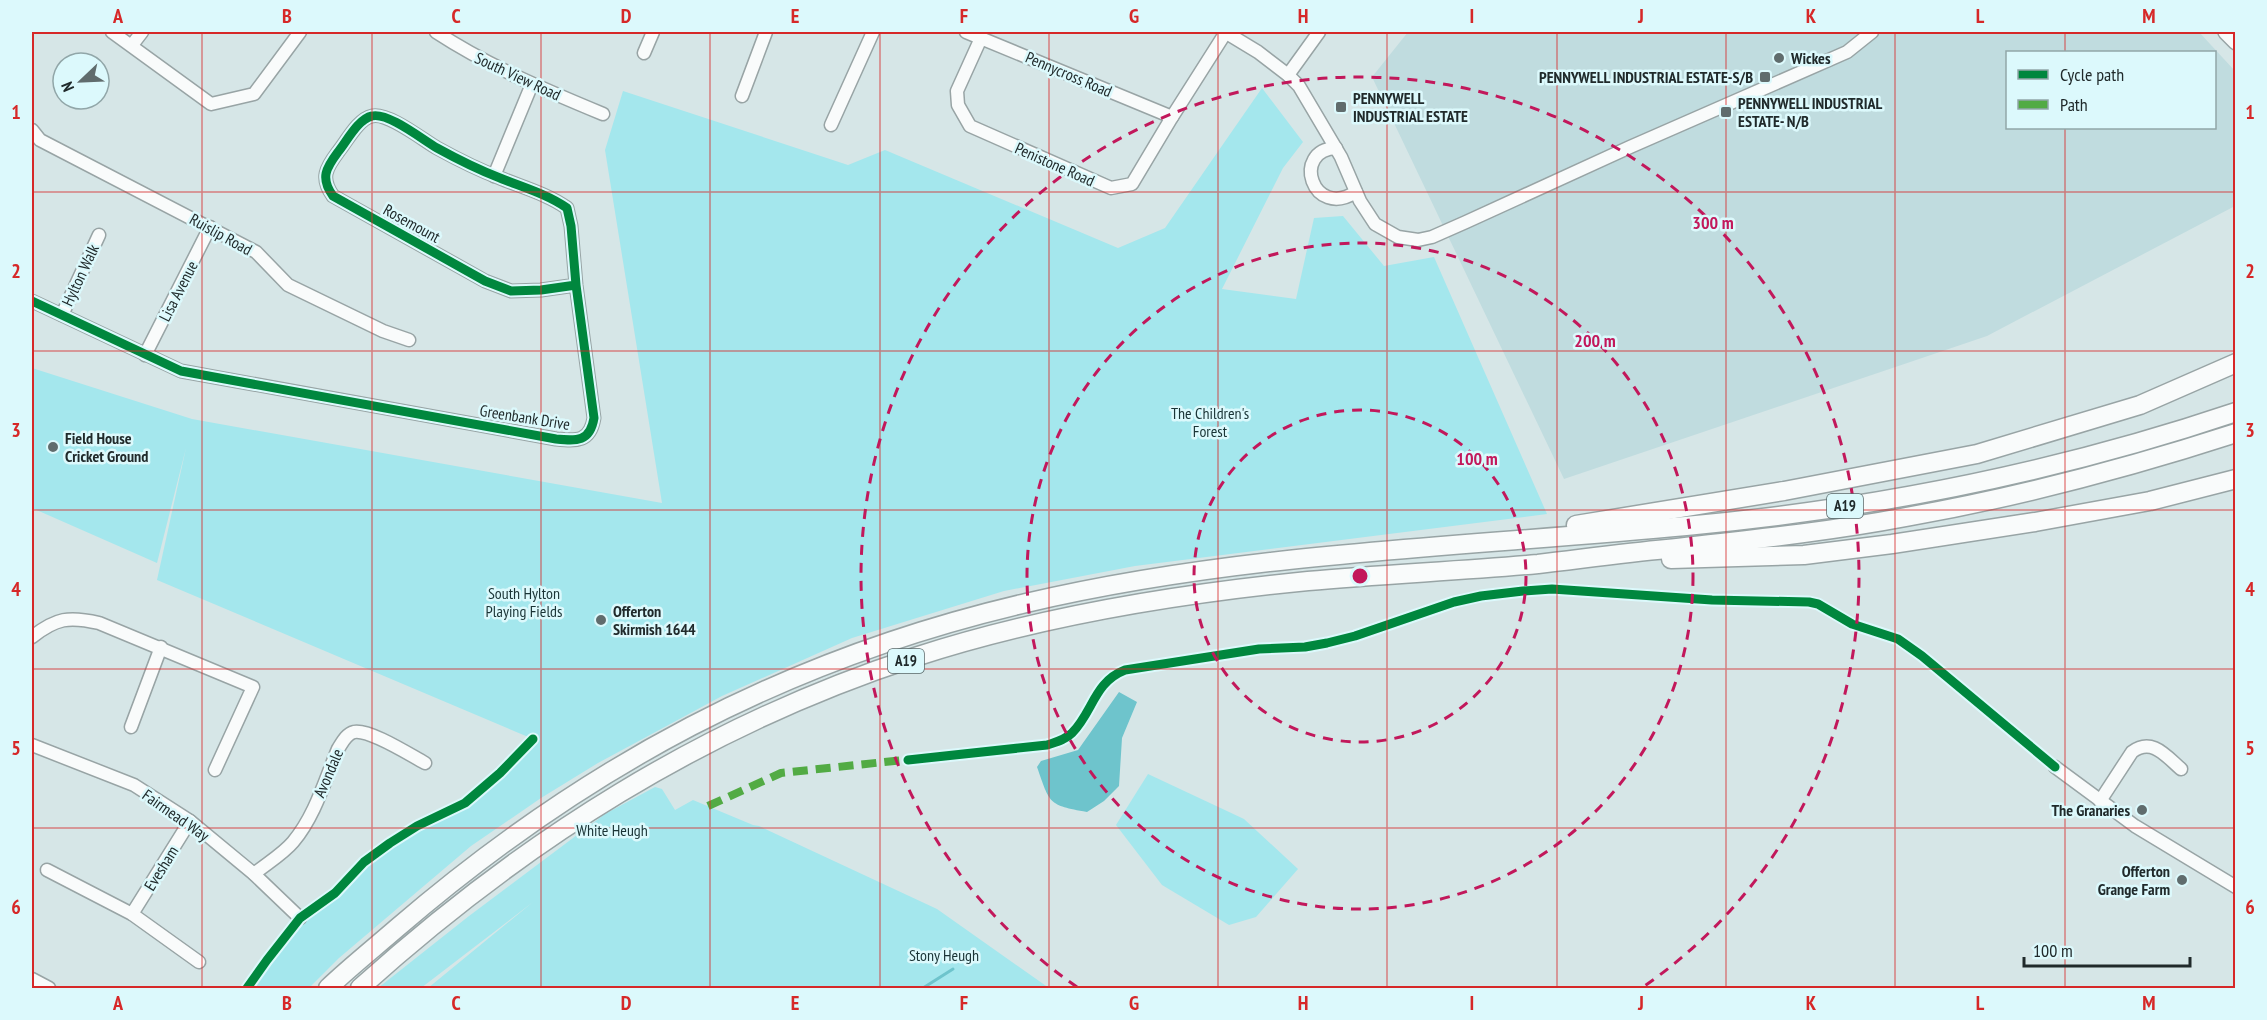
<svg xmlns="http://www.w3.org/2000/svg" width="2267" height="1020" viewBox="0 0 2267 1020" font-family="'PT Sans Narrow',sans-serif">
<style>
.built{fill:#c0dcdf;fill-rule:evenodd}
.green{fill:#a4e7ed}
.water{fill:#6ec4cc}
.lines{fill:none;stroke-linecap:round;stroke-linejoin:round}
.stream{stroke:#6ec4cc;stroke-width:3}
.minor-casing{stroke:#98a4a5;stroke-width:15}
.major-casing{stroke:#98a4a5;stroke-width:18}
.highway-casing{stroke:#98a4a5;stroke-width:21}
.minor{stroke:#f9fbfb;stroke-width:12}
.major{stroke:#f9fbfb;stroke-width:15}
.highway{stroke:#f9fbfb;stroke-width:18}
.quiet{stroke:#52ab44;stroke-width:8;stroke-dasharray:15 8;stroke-linecap:butt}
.cycleway-casing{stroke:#dcf9fc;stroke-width:13}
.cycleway{stroke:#00873e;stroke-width:9}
.grid{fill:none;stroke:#d62828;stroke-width:1.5;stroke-opacity:0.55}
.ring{fill:none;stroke:#c2185b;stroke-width:3;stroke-dasharray:10 8}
.poi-dot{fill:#606c6d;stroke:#dcf9fc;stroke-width:2}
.labels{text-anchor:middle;stroke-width:5;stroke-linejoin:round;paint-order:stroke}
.shield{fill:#dcf9fc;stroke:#58686a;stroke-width:1.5}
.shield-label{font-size:15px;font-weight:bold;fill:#202a2b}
.poi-label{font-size:16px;font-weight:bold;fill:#202a2b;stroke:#dcf9fc;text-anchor:start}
.street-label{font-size:16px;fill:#202a2b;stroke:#dcf9fc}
.park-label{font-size:16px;fill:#1a3436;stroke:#dcf9fc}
.centre{fill:#c2185b;stroke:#dcf9fc;stroke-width:3}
.ring-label{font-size:18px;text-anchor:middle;font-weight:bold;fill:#c2185b;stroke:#dcf9fc;stroke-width:5;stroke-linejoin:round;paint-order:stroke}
.neatline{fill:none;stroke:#d62828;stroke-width:2}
.grid-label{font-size:20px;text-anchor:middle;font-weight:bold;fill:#d62828}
</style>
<rect width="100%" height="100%" fill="#d6e6e7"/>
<path class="built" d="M1408 32H2199L2235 71V206L1987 336 1564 479 1372 77ZM2008 52H2214V128H2008Z"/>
<g class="green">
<path d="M1262 88 1303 142 1283 168 1222 289 1296 299 1314 218 1343 216 1384 266 1434 257 1547 514 1135 566 1004 591 852 638 722 696 598 763 541 798 471 846 339 958 309 988H246L303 923 364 862 390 843 417 827 465 803 500 773 533 739 157 580 186 448 157 563 32 508V368L192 419 662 503 605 150 623 91 848 165 885 150 1118 248 1165 228Z"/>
<path d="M1148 774 1244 819 1298 869 1256 917 1229 925 1162 885 1116 825Z"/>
<path d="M655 787 662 789 675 810 693 800 753 825 759 826 937 909 1049 988H428L533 902 421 988H378L469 916 605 814Z"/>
</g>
<path class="water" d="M1119 692 1137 702 1122 738 1119 786 1104 801 1087 812C1048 805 1050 804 1037 767L1041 761 1078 750Z"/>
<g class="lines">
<path class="stream" d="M923 988 953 969"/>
<defs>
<g id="minor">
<path d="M112 32 211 104 254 94 300 32"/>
<path d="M436 32C488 66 545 90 603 114"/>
<path d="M966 32 1172 117"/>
<path d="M1225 32 1258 52 1288 75 1299 86 1341 157 1360 201 1375 224 1398 237 1418 240 1432 237 1466 222 1630 147 1847 52 1872 32"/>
<path d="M981 38 957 91 958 105 970 126 1111 188 1132 184 1172 117 1226 32"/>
<path d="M132 45 142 32"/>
<path d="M644 53 653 32"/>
<path d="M1288 75 1319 32"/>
<path d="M742 96 766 32"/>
<path d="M831 125 873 32"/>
<path d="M32 130 40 140 256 252 288 285 383 331 409 340"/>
<path d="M1336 148C1291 150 1312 220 1356 192"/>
<path d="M494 176 532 84"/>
<path d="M32 301 181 371 556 439C577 441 590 442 594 418L576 285 571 226 567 208C547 194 522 187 500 178 479 170 457 159 437 148 423 140 388 112 372 116 358 119 347 141 338 152 326 168 320 178 333 196L485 281 511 291 541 290 576 285"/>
<path d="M62 315 99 235"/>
<path d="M145 355 210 227"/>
<path d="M32 637C56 618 69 616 99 623L253 687 215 770"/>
<path d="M131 727 161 647"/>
<path d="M32 745 134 785 190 821 254 874 300 918"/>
<path d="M2055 767 2135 826 2236 887"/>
<path d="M2100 801 2132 752C2152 737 2166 756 2181 769"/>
<path d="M47 870 132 914 199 962"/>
<path d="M254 874C266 864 283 854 293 842 315 816 325 780 338 749 342 743 346 734 354 732 370 729 410 755 425 763"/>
<path d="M132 914 190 821"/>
<path d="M32 979 49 988"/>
</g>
<path id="major" d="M2226 32 2236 42"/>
<g id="highway">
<path d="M1576 525 1784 491 1977 454 2140 405 2236 363"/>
<path d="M1671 559 1804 555 1892 544 2035 522 2150 501 2236 479"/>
<path d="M328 988C350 967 374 948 397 928 584 767 785 659 1026 603 1242 552 1466 547 1686 526 1872 509 2058 472 2236 412"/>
<path d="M360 988C524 840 704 726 915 657 1041 616 1176 594 1308 581 1384 574 1461 571 1538 564 1581 559 1624 553 1667 549 1747 540 1827 532 1906 517 2018 497 2128 468 2236 433"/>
</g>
</defs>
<use href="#minor" class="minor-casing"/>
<use href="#major" class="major-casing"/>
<use href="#highway" class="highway-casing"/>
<use href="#minor" class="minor"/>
<use href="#major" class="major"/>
<use href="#highway" class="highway"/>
<path class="quiet" d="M708 806 781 773 913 759"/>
<defs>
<g id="cycleway">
<path d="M32 301 181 371 556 439C577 441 590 442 594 418L576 285 571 226 567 208C547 194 522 187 500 178 479 170 457 159 437 148 423 140 388 112 372 116 358 119 347 141 338 152 326 168 320 178 333 196L485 281 511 291 541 290 576 285"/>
<path d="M908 760 1047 745C1056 742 1065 740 1072 733 1093 712 1094 682 1125 670L1259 649 1305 647 1327 643 1355 636 1454 602 1481 596 1523 591 1552 589 1712 600 1809 602 1818 604 1852 624 1898 639 1922 656 2055 767"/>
<path d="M247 988 267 960 300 918 335 893 364 862 390 843 417 826 465 803 500 773 533 739"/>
</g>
</defs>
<use href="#cycleway" class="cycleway-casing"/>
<use href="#cycleway" class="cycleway"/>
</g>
<path class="grid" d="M202 32V988M372 32V988M541 32V988M710 32V988M880 32V988M1049 32V988M1218 32V988M1387 32V988M1557 32V988M1726 32V988M1895 32V988M2065 32V52M2065 128V988M32 192H2236M32 351H2236M32 510H2236M32 669H2236M32 828H2236"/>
<g class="ring">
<circle cx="1360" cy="576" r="166"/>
<circle cx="1360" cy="576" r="333"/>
<path d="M1077 987A499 499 0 1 1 1643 987"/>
</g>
<g class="poi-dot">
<circle cx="1779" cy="58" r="6"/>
<rect x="1759" y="71" width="12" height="12" rx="3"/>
<rect x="1335" y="101" width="12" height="12" rx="3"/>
<rect x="1720" y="106" width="12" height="12" rx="3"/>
<circle cx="53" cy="447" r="6"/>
<circle cx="601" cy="620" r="6"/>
<circle cx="2142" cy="810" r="6"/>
<circle cx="2182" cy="880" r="6"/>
</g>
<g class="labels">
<g class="shield">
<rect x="1827" y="494" width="36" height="24" rx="4.5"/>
<rect x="888" y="649" width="36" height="24" rx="4.5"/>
</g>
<g class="shield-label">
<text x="1845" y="511">A19</text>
<text x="906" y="666">A19</text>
</g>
<g class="poi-label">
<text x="1791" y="64">Wickes</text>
<text x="1753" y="83" text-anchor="end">PENNYWELL INDUSTRIAL ESTATE-S/B</text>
<text x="1353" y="104">PENNYWELL<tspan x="1353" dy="18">INDUSTRIAL ESTATE</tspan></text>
<text x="1738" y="109">PENNYWELL INDUSTRIAL<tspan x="1738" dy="18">ESTATE- N/B</tspan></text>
<text x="65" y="444">Field House<tspan x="65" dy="18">Cricket Ground</tspan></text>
<text x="613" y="617">Offerton<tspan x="613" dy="18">Skirmish 1644</tspan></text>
<text x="2130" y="816" text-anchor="end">The Granaries</text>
<text x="2170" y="877" text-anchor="end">Offerton<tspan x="2170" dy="18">Grange Farm</tspan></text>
</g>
<g class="street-label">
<text transform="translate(1069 74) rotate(23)" y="6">Pennycross Road</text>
<text transform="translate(518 76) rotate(25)" y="6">South View Road</text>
<text transform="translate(1055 164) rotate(24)" y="6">Penistone Road</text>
<text transform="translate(412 223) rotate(29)" y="6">Rosemount</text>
<text transform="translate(221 234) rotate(29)" y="6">Ruislip Road</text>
<text transform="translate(80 275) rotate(-65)" y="6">Hylton Walk</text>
<text transform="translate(178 291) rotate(-63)" y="6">Lisa Avenue</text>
<text transform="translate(525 417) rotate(9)" y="6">Greenbank Drive</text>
<text transform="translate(328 773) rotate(-67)" y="6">Avondale</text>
<text transform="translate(176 815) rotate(35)" y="6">Fairmead Way</text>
<text transform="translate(161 868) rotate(-58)" y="6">Evesham</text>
</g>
<g class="park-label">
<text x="1210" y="419">The Children's<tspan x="1210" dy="18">Forest</tspan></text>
<text x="524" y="599">South Hylton<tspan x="524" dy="18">Playing Fields</tspan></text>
<text x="612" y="836">White Heugh</text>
<text x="944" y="961">Stony Heugh</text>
</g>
</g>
<circle cx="1360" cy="576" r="9" class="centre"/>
<g class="ring-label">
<text x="1713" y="229">300 m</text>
<text x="1595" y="347">200 m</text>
<text x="1477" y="465">100 m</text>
</g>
<rect width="2267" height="1020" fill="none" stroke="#dcf9fc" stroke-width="66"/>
<rect x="2006" y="51" width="210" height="78" fill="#dcf9fc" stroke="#91a6a8" stroke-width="1.5"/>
<rect x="2018" y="70" width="30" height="9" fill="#00873e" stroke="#91a6a8" stroke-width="1.5"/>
<text x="2060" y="81" font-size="18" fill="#202a2b">Cycle path</text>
<rect x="2018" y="100" width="30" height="9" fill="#52ab44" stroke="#91a6a8" stroke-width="1.5"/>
<text x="2060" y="111" font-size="18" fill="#202a2b">Path</text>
<g transform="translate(81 81) rotate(247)"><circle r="28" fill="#dcf9fc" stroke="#91a6a8" stroke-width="1.5"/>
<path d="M0-4.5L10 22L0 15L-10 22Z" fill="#606c6d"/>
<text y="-9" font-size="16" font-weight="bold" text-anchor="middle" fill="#202a2b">N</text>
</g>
<path d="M2024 957v9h166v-9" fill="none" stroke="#202a2b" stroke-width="3"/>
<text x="2033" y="957" font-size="18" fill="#202a2b" stroke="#dcf9fc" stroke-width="4.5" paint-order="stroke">100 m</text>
<rect x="33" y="33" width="2201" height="954" class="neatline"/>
<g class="grid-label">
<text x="118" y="23">A</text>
<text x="287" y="23">B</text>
<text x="456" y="23">C</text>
<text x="626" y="23">D</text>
<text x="795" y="23">E</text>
<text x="964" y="23">F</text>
<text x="1134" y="23">G</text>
<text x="1303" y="23">H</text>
<text x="1472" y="23">I</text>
<text x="1641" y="23">J</text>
<text x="1811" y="23">K</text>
<text x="1980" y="23">L</text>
<text x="2149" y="23">M</text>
<text x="16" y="119">1</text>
<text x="2250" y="119">1</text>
<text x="16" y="278">2</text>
<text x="2250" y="278">2</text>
<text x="16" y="437">3</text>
<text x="2250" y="437">3</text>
<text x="16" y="596">4</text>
<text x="2250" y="596">4</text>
<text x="16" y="755">5</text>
<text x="2250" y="755">5</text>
<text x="16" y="914">6</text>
<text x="2250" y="914">6</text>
<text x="118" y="1010">A</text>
<text x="287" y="1010">B</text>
<text x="456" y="1010">C</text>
<text x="626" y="1010">D</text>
<text x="795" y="1010">E</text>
<text x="964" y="1010">F</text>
<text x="1134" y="1010">G</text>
<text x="1303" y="1010">H</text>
<text x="1472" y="1010">I</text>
<text x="1641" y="1010">J</text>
<text x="1811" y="1010">K</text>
<text x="1980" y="1010">L</text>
<text x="2149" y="1010">M</text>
</g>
</svg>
